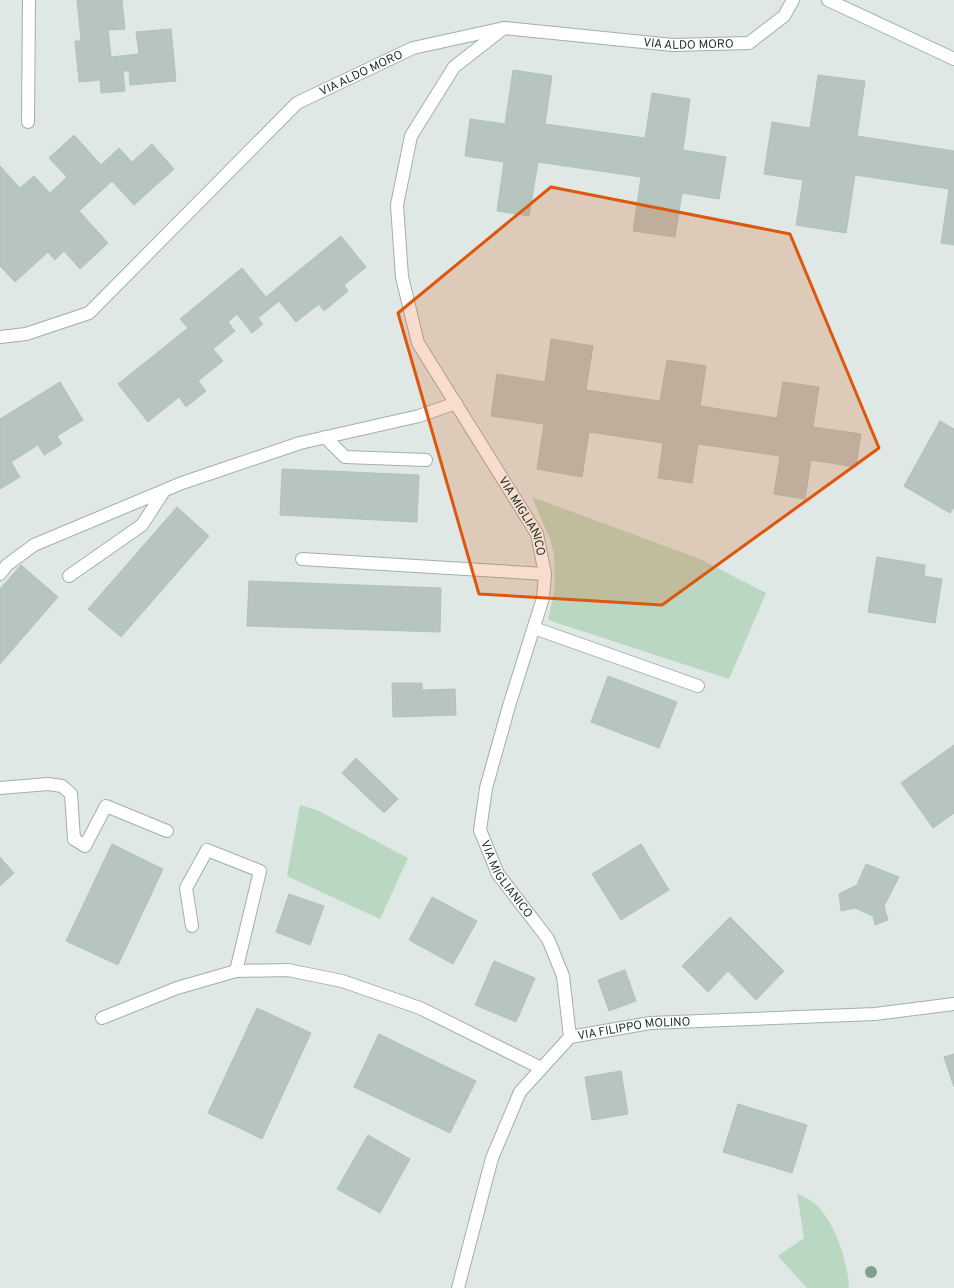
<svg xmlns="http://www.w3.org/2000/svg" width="954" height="1288" viewBox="0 0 954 1288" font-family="Overpass,sans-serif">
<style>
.green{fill:#b9d7c1}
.building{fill:#b7c5bf;stroke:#b2c1ba}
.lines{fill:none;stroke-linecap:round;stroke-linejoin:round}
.service-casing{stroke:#a3afaa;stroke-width:14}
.minor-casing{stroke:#a3afaa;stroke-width:14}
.tertiary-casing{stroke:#a3afaa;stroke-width:14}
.service{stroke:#fff;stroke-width:12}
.minor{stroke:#fff;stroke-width:12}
.tertiary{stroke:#fff;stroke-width:12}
.tree{fill:#7fa28d}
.marked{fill:#de570e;fill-opacity:0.2;stroke:#de570e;stroke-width:3;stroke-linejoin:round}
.labels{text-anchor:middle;stroke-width:3;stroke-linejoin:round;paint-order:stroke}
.street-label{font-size:12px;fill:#223630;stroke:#eef5f2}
</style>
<rect width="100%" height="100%" fill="#dfe8e4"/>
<g class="green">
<path d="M532 497 700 559 766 593 729 679 548 620 555 587 554 554 550 539Z"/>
<path d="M300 805 319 811 408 858 380 919 287 876Z"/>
<path d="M797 1193C804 1197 813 1201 818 1207 836 1225 848 1263 849 1288H807L778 1256 804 1238Z"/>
</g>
<g class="building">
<path d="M77 0H122L125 29 108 30 111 57 139 54 136 32 171 29 176 81 130 85 129 71H123L125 91 101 93 100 80 79 82 75 41H81Z"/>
<path d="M513 70 552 76 545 124 645 138 652 93 690 99 683 150 726 157 719 199 682 193 675 237 633 231 641 177 538 162 529 216 497 211 504 162 465 156 470 119 505 124Z"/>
<path d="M818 75 865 81 857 136 954 151V245L941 243 949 189 855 175 846 233 796 225 803 180 764 174 772 122 810 128Z"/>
<path d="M74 135 101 165 119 148 132 162 152 144 174 169 134 205 112 181 79 211 108 243 80 269 64 251 55 260 48 252 15 282 0 266V166L20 188 34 176 50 193 67 177 49 158Z"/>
<path d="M341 236 366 267 344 285 348 291 324 311 319 304 296 322 279 301 258 318 263 324 252 333 237 314 228 322 235 331 213 349 223 361 198 381 206 391 186 407 179 397 148 422 118 384 188 328 180 319 242 268 266 297Z"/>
<path d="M551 339 593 346 586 390 660 401 667 360 706 366 700 406 777 418 783 382 819 387 813 427 861 434 856 467 811 460 805 499 774 494 780 456 698 444 692 483 658 478 663 443 589 432 582 477 537 469 544 424 491 416 497 374 545 382Z"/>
<path d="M60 382 83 420 57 436 62 444 44 455 38 445 11 462 20 477 0 489V419Z"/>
<path d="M940 421 954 429V507L950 513 904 486Z"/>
<path d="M282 469 419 475 417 522 280 515Z"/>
<path d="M177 507 209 536 121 637 88 609Z"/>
<path d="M877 557 925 565 924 576 942 579 935 623 868 612Z"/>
<path d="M21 565 58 597 0 664V589Z"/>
<path d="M249 581 441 588 440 632 247 626Z"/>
<path d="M608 676 677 702 659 748 591 722Z"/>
<path d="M392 683H422V690L455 689 456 715 393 717Z"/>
<path d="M954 745V813L933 828 901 783Z"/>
<path d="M356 758 398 799 384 813 342 773Z"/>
<path d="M112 844 163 869 118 965 66 941Z"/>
<path d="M641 844 669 890 621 920 592 874Z"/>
<path d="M0 857 14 873 0 886Z"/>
<path d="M866 864 899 877 884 906 888 920 875 925 873 916 855 908 841 911 839 894 857 885Z"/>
<path d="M289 894 324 906 310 945 276 932Z"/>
<path d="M432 897 477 921 453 964 409 940Z"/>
<path d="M730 917 784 971 756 1000 728 971 708 992 682 966Z"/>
<path d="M494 961 535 978 516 1022 475 1005Z"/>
<path d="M625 970 636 1001 609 1011 598 980Z"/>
<path d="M257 1008 311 1033 262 1139 208 1113Z"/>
<path d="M379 1034 476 1081 450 1133 354 1087Z"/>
<path d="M954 1054V1087L944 1057Z"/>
<path d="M621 1071 628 1114 592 1120 585 1077Z"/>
<path d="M738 1104 807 1125 792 1173 723 1152Z"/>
<path d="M368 1135 410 1159 380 1213 337 1189Z"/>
</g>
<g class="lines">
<defs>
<g id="service">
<path d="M325 437 345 457 426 460"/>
<path d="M302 559 545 574"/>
<path d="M0 574 7 565 34 545 182 483 300 443 419 416 456 403"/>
<path d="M69 576 142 525 164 491"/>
<path d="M534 628 698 686"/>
<path d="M74 839 85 846 106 806 167 831"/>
<path d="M192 926 186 888 207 850 260 871 236 971"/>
</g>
<g id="minor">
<path id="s1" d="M504 28 454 67 411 136 397 205 402 277 418 343 537 534 545 574 543 598 509 706 486 788 480 830 498 874 548 939 563 976 570 1037"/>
<path d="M28 122 29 0"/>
<path id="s2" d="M0 337 26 334 89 313 297 103 413 48 504 28 673 45 749 43 784 16 793 0"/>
<path d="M0 788 48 784 62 786 71 794 74 839"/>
<path d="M102 1018 177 988 236 971 288 970 342 981 420 1008 541 1068"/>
<path id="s3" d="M458 1288 492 1158 520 1092 570 1037 650 1023 875 1014 954 1004"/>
</g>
<path id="tertiary" d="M828 0 954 59"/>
</defs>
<use href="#service" class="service-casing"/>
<use href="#minor" class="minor-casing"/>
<use href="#tertiary" class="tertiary-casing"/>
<use href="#service" class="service"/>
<use href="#minor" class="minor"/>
<use href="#tertiary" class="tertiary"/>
</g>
<circle class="tree" cx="871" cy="1272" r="6"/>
<path class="marked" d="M551 187 790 234 879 448 662 605 479 594 398 313Z"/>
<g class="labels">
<g class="street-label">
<text dy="4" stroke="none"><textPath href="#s2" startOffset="795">VIA ALDO MORO</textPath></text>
<text dy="4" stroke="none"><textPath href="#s2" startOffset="459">VIA ALDO MORO</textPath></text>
<text dy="4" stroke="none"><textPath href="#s1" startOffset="558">VIA MIGLIANICO</textPath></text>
<text dy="4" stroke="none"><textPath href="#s1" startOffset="942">VIA MIGLIANICO</textPath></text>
<text dy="4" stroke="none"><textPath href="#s3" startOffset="345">VIA FILIPPO MOLINO</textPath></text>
</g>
</g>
</svg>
